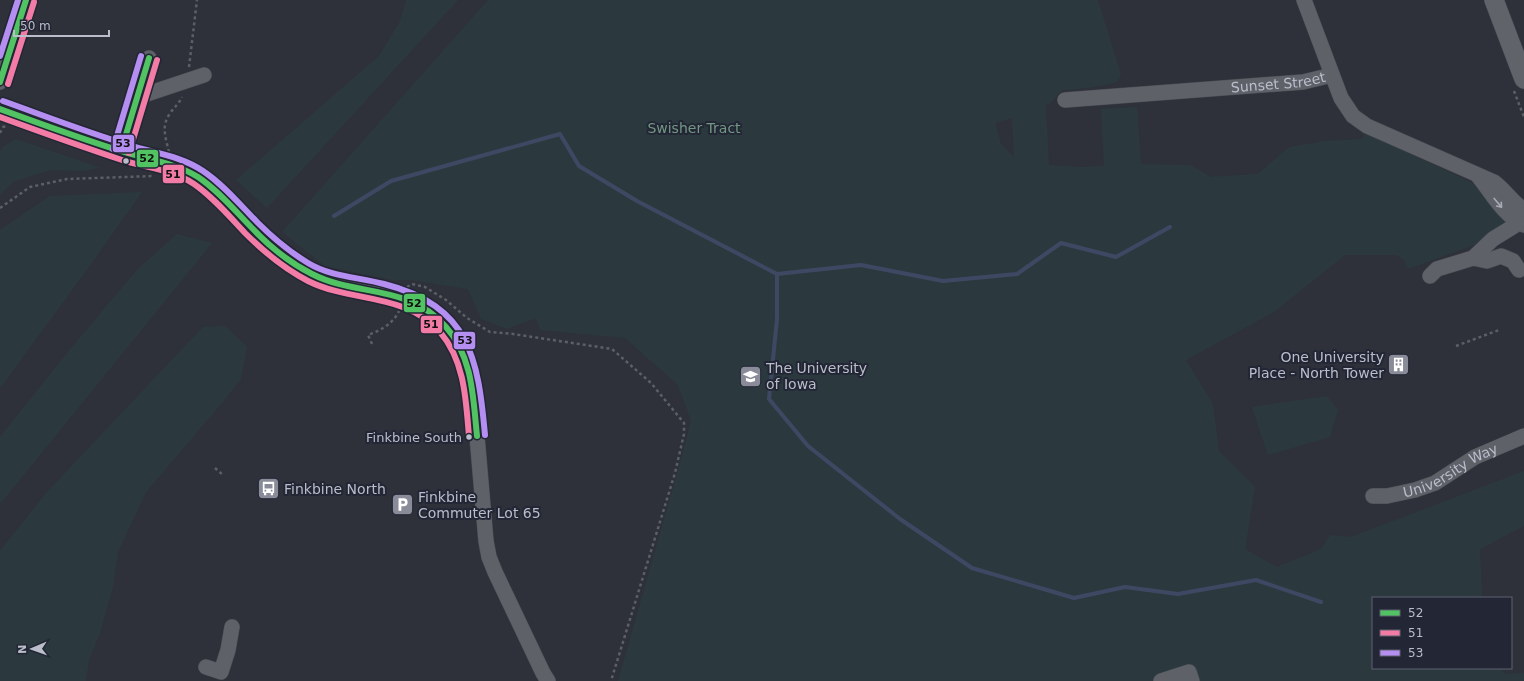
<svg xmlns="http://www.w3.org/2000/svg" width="1524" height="681" viewBox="0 0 1524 681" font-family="'DejaVu Sans',sans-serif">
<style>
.green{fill:#2b393f;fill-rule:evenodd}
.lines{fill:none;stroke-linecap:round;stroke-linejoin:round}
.stream{stroke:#3f4863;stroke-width:4}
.minor-casing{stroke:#4a4c53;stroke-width:16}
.major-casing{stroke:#4c4e57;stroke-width:20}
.path{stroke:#5c5f65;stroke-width:2.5;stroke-dasharray:3 3;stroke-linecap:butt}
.minor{stroke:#5e6168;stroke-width:15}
.major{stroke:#60636a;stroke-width:19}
.bus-1-casing{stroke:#222635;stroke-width:9}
.bus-2-casing{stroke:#222635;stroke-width:9}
.bus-3-casing{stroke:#222635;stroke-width:9}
.bus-1{stroke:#51c362;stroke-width:6}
.bus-2{stroke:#f27ca5;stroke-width:6}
.bus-3{stroke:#b48ef1;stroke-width:6}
.oneway{stroke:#a8abb6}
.bus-dot{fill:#babdca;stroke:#222635;stroke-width:1.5}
.labels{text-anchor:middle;stroke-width:4;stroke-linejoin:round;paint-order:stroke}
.bus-label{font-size:13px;fill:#babdca;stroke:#222635;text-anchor:end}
.street-label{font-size:14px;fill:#babdca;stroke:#222635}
.park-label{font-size:14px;fill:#749883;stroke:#222635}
.poi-label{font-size:14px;fill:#babdca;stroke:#222635;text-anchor:start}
.line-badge{stroke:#222635;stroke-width:1.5}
.pale-badge-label{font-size:11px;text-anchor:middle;font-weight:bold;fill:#111}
</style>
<rect width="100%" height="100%" fill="#2e313a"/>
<g class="green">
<path d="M406 0H458L267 208 236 180 379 56 400 21Z"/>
<path d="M488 0H1098L1121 74 1117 82C1099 87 1081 89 1062 90L1051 103 1046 105 1049 165 1081 167 1104 166 1101 109 1137 107 1141 164 1190 165 1211 177 1258 174 1289 147 1325 141 1362 139 1365 133 1473 183 1485 192 1506 222 1474 245 1408 269 1404 260 1397 255H1345L1274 312 1186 360 1213 404 1219 451 1255 487 1245 549 1277 567 1321 549 1330 535 1351 537 1524 471V526L1480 549 1482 598H1373V668H1501L1504 674 1524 673V681H618L682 456 691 421 678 385 625 338 540 330 536 318 507 329 481 319 468 289 412 280H393L325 266 282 232ZM1012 118 1014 157 1001 144 995 123Z"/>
<path d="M16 139 101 168 82 171 50 170 13 182 0 195V151L3 147Z"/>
<path d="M142 192 86 271 0 388V230L50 196Z"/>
<path d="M177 234 212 243 0 504V437L72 347 137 270Z"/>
<path d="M225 326 247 347 241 379 221 404 146 492 118 552 113 587 100 633 89 660 86 681H0V551L48 491 203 327Z"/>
<path d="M1327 396 1338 410 1330 437 1268 455 1252 407Z"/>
</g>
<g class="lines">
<g class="stream">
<path d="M334 216 391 181 560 134 579 166 637 201 777 274V319L769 399 808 446 900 519 972 568 1074 598 1125 587 1178 594 1256 580 1321 602"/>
<path d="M777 274 861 265 943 281 1017 274 1061 243 1116 257 1170 227"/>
</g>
<defs>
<g id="minor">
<path d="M1304 0 1341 98 1353 116 1367 126 1494 182C1505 190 1512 202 1524 210"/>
<path d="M0 82 26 0"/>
<path d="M138 97 204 75"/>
<path id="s1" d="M1065 100 1303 82 1332 75"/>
<path d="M0 109 121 151 187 171 216 192 262 237 298 265 311 273 326 281 391 294 413 303 437 317 448 328 458 343 464 356 469 373 477 436 486 541 489 557 495 572 543 673 548 681"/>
<path d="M121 151 138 97 149 58"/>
<path d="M1478 176C1492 193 1503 215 1524 225"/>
<path d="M1473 258 1487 261 1501 256 1513 261 1519 270"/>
<path d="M1430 276 1437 269 1473 258 1493 239 1519 223"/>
<path id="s2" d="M1373 496H1387L1415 490 1435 483 1475 457 1524 436"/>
<path d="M206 667 221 672 228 650 232 627"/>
<path d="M1161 681 1189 672 1192 681"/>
</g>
<path id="major" d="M1494 0 1524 79"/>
</defs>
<use href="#minor" class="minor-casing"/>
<use href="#major" class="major-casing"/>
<g class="path">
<path d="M189 67 197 0"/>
<path d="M1514 91 1524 117"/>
<path d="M0 133 3 127 8 126"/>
<path d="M169 152C166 139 161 127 169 115 173 108 179 104 182 97"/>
<path d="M0 208 30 187 67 179 154 176"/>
<path d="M407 287 412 284 425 287 446 300 467 318 490 332 513 334 612 349 651 383 684 423V434L675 473 611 681"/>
<path d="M372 344 368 335C381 330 393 324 399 311"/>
<path d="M1456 346 1499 330"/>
<path d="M215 468 223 475"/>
</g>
<use href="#minor" class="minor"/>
<use href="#major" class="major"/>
<defs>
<g id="bus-1">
<path d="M0 82 26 0"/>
<path d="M0 109C41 124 82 139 124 152 149 160 175 163 198 177 219 191 235 211 252 228 269 246 290 263 312 274 357 297 407 283 446 327 473 357 473 398 477 436"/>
<path d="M121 151 149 58"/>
</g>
<g id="bus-2">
<path d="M8 84 34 2"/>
<path d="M0 117C41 132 83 147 125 161 148 168 173 170 194 184 213 197 229 216 245 233 263 251 285 269 308 281 352 303 404 292 440 332 465 361 466 401 469 437"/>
<path d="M129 153 157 60"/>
</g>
<g id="bus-3">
<path d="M0 56 18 0"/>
<path d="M3 101C45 116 86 132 129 145 154 153 181 156 203 171 224 185 240 205 258 223 273 238 290 252 308 263 331 277 358 277 384 284 470 306 478 358 485 435"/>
<path d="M113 149 141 56"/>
</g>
</defs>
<use href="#bus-1" class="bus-1-casing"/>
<use href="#bus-2" class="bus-2-casing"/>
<use href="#bus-3" class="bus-3-casing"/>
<use href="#bus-1" class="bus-1"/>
<use href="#bus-2" class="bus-2"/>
<use href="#bus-3" class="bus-3"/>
</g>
<defs><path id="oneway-shaft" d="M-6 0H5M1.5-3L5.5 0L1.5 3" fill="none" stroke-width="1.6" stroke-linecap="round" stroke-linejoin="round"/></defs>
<use class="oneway" href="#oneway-shaft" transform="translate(1498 203) rotate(50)"/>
<defs>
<symbol id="building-square" viewBox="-11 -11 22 22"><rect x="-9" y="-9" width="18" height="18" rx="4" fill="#898c98" stroke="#222635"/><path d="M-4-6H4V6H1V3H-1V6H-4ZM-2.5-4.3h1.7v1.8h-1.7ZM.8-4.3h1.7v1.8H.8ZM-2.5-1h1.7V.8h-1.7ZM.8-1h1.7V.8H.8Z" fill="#fff"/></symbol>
<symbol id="university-square" viewBox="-11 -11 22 22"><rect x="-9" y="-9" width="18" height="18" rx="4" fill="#898c98" stroke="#222635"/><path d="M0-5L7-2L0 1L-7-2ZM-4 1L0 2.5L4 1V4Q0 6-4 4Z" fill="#fff"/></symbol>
<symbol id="bus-square" viewBox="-11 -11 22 22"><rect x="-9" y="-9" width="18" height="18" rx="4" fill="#898c98" stroke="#222635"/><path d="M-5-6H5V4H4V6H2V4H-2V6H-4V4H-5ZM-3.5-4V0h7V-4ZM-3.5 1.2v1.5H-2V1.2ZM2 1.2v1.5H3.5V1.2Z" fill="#fff"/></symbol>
<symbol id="parking-square" viewBox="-11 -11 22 22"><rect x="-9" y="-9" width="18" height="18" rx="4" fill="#898c98" stroke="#222635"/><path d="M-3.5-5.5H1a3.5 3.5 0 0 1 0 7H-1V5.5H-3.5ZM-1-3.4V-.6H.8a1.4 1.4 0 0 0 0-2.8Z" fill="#fff"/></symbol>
</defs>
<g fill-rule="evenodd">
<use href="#building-square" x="1386" y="352" width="25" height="25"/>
<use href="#university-square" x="738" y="364" width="25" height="25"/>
<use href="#bus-square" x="256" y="476" width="25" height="25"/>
<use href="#parking-square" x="390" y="492" width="25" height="25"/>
</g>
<g class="bus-dot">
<circle cx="126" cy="161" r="3.5"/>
<circle cx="469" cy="437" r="3.5"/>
</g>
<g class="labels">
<g class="bus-label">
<text x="462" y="442">Finkbine South</text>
</g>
<g class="street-label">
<text dy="5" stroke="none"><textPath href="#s1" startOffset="214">Sunset Street</textPath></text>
<text dy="5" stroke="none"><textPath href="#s2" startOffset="83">University Way</textPath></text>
</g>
<g class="park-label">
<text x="694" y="133">Swisher Tract</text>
</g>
<g class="poi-label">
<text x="1384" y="362" text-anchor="end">One University<tspan x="1384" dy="16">Place - North Tower</tspan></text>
<text x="766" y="373">The University<tspan x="766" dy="16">of Iowa</tspan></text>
<text x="284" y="494">Finkbine North</text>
<text x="418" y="502">Finkbine<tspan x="418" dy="16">Commuter Lot 65</tspan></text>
</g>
</g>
<g class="line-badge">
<rect x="112" y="134" width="23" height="19" rx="4" fill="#b48ef1"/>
<rect x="136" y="149" width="23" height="19" rx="4" fill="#51c362"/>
<rect x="162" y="164" width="23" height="20" rx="4" fill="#f27ca5"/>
<rect x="403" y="293" width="23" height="20" rx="4" fill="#51c362"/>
<rect x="420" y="315" width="23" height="19" rx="4" fill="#f27ca5"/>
<rect x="453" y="331" width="23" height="19" rx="4" fill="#b48ef1"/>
</g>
<g class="pale-badge-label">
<text x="123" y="147">53</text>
<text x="147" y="162">52</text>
<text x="173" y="178">51</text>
<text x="414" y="307">52</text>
<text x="431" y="328">51</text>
<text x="465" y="344">53</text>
</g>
<rect x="1372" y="597" width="140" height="72" fill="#222635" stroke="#5f6271"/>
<rect x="1380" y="610" width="20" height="6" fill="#51c362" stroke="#5f6271"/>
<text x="1408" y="617" font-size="12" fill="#babdca">52</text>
<rect x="1380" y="630" width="20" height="6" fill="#f27ca5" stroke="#5f6271"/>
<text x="1408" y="637" font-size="12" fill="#babdca">51</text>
<rect x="1380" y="650" width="20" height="6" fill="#b48ef1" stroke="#5f6271"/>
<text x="1408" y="657" font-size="12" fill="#babdca">53</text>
<g transform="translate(32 649) rotate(268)" stroke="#222635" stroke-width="3" paint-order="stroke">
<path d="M0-3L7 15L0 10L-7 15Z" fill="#babdca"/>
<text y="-6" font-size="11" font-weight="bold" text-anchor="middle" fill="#babdca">N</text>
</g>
<path d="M14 30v6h95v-6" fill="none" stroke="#babdca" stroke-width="2"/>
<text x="20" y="30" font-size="12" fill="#babdca" stroke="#222635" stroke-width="3" paint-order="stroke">50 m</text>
</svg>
